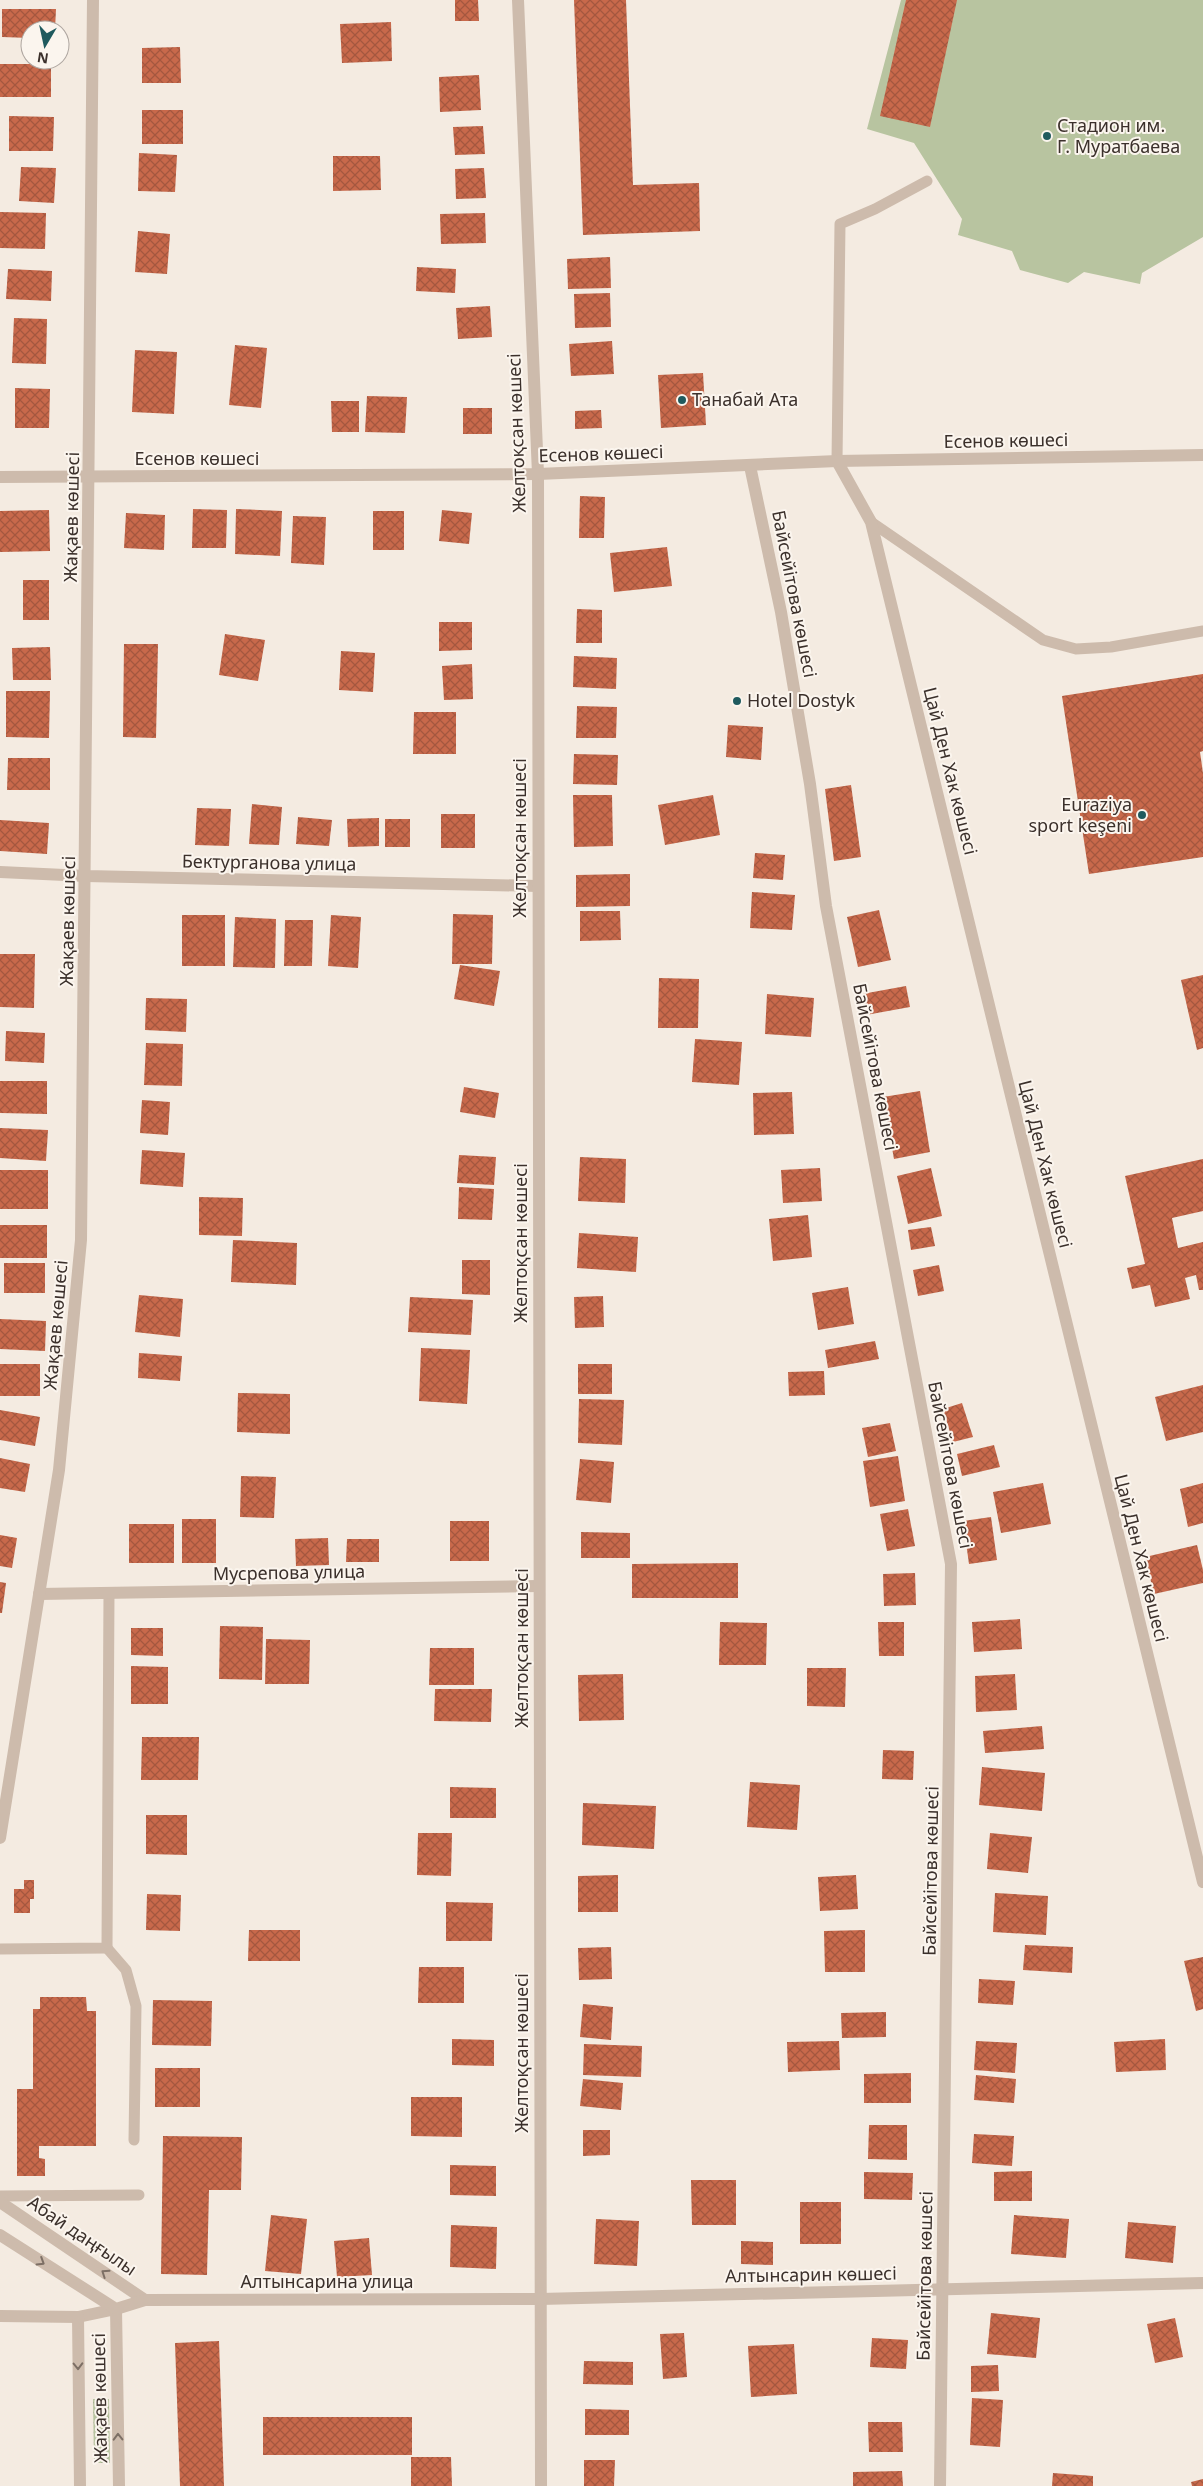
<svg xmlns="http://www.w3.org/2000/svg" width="1203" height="2486" viewBox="0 0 1203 2486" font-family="'Noto Sans',sans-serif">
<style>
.grass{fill:url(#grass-dots)}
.garden{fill:#b8c4a0}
.building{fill:url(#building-cross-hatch)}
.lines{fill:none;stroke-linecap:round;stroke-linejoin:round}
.service{stroke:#cdbbac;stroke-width:11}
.minor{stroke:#cdbbac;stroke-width:12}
.tertiary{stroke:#cdbbac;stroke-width:12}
.oneway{stroke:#7d6f65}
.poi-dot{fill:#1f5a5e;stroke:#fbf5ee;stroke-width:2}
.labels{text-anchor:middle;stroke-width:4;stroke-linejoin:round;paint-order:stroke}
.poi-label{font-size:18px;fill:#3b302b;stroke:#fbf5ee;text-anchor:start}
.street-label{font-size:18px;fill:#3b302b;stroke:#fbf5ee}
</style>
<defs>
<pattern id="grass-dots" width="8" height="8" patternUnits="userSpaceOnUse" patternTransform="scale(1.25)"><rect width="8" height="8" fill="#b8c4a0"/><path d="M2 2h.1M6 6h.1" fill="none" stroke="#97a083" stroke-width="1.8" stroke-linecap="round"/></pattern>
<pattern id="building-cross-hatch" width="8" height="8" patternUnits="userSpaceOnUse" patternTransform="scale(1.25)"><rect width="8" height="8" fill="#c8694b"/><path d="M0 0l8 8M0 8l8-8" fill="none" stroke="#a4573f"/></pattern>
</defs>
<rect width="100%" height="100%" fill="#f4ebe1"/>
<path class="grass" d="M93 2399H109L110 2463H94Z"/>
<path class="garden" d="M901 0H1203V237L1142 273 1140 284 1084 272 1068 283 1020 270 1012 251 958 235 962 219 914 143 867 129Z"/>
<g class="building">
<path d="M455 0H478L479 21H455Z"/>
<path d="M574 0H626L633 185 699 183 700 231 583 235Z"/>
<path d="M906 0H957L930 127 880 116Z"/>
<path d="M2 9H56L55 30H30V38L2 37Z"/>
<path d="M391 22 392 61 342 63 340 24Z"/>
<path d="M180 47 181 83H142V48Z"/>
<rect x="0" y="64" width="51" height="33"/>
<path d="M479 75 481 110 440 112 439 77Z"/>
<rect x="142" y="110" width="41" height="34"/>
<path d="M9 116 54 117 53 151H9Z"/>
<path d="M483 126 485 154 455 155 453 127Z"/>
<path d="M139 153 177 155 175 192 138 191Z"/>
<path d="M333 156H380L381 190 333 191Z"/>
<path d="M21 167 56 168 54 203 19 201Z"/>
<path d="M484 168 486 198 456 199 455 169Z"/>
<path d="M0 212 46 213 45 249 0 248Z"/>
<path d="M485 213 486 243 441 244 440 214Z"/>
<path d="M138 231 170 234 167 274 135 272Z"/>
<path d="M610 257 611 288 568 289 567 259Z"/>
<path d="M417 267 456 269 455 293 416 291Z"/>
<path d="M8 269 52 271 51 301 6 299Z"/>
<path d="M610 293 611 327 575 328 574 294Z"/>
<path d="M490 306 492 337 458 339 456 308Z"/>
<path d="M14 318 47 319 46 364 12 363Z"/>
<path d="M612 341 614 374 571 376 569 344Z"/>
<path d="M235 345 267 348 261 408 229 405Z"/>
<path d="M135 350 177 352 174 414 132 412Z"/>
<path d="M703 373 706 425 661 428 658 375Z"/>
<path d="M15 388 50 389 49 428H15Z"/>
<path d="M367 396 407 397 405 433 365 432Z"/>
<path d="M331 401H359V432H332Z"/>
<rect x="463" y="408" width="29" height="26"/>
<path d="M601 410 602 428 575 429V411Z"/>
<path d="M580 496 605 497 604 538H579Z"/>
<path d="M193 509 227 510 226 548H192Z"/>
<path d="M236 509 282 511 280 556 235 554Z"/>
<path d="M49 510 50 551 0 552V511Z"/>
<path d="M442 510 472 513 469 544 439 541Z"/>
<rect x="373" y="511" width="31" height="39"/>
<path d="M126 513 165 515 164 550 124 548Z"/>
<path d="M293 516 326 517 324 565 291 563Z"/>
<path d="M667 547 672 586 614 592 610 553Z"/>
<rect x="23" y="580" width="26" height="40"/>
<path d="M577 609 602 610V643H576Z"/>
<path d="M439 622H472V650L439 651Z"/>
<path d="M225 634 265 640 258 681 219 675Z"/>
<path d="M124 644H158L156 738 123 737Z"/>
<path d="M50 647 51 680H13L12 648Z"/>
<path d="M341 651 375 653 373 692 339 690Z"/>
<path d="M574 656 617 658 616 689 573 687Z"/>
<path d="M472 664 473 699 444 700 442 666Z"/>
<path d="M1203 674V751L1200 752 1203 773V857L1089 874 1062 696Z"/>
<path d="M6 691H50L49 738 6 737Z"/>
<path d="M577 706 617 707 616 738H576Z"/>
<path d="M414 712H456V754H413Z"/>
<path d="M728 725 763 727 761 760 726 757Z"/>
<path d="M574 754 618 755 617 785 573 784Z"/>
<path d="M8 758H50V790H7Z"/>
<path d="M851 785 861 857 834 861 825 789Z"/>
<path d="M573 795H612L613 846 574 847Z"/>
<path d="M713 795 720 835 665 845 658 805Z"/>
<path d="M252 804 282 807 279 845 249 844Z"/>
<path d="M197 808 231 809 229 846 195 845Z"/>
<rect x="441" y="814" width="34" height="34"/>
<path d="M298 817 332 820 329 846 296 844Z"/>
<path d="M379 818V846L348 847 347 819Z"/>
<rect x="385" y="819" width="25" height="28"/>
<path d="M0 820 49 823 47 854 0 851Z"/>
<path d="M755 853 785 855 783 880 753 878Z"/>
<path d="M630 874V906L576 907V875Z"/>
<path d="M752 892 795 895 792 930 750 928Z"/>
<path d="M879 910 891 960 858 967 847 917Z"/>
<path d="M580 911H620L621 940 580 941Z"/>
<path d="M453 914 493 915 492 964H452Z"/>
<rect x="182" y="915" width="43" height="51"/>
<path d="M331 915 361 917 358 968 328 966Z"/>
<path d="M235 917 276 919 275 968 233 967Z"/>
<path d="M285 920H313L312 966H284Z"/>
<path d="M0 954H35L34 1008 0 1007Z"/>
<path d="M460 965 500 971 494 1006 454 999Z"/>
<path d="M1203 975V1048L1197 1050 1181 980Z"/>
<path d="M659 978 699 979 698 1028H658Z"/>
<path d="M906 986 910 1007 866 1015 862 994Z"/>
<path d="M767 994 814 998 811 1037 765 1034Z"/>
<path d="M146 998 187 999 186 1032 145 1030Z"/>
<path d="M6 1031 45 1033 44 1063 5 1061Z"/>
<path d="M695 1039 742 1042 739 1085 692 1082Z"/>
<path d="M146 1043 183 1044 182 1086 144 1085Z"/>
<path d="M0 1081H47V1114L0 1113Z"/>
<path d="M464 1087 499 1093 495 1118 460 1112Z"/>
<path d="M920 1091 930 1152 894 1159 883 1097Z"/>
<path d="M792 1092 794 1134 754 1135 753 1093Z"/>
<path d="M142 1100 170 1102 168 1135 140 1133Z"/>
<path d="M0 1128 48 1130 46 1161 0 1158Z"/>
<path d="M142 1150 185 1153 183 1187 140 1184Z"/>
<path d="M459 1155 496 1157 494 1185 457 1183Z"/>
<path d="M580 1157 626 1159 625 1203 578 1201Z"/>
<path d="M1203 1159V1211L1172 1218 1178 1248 1203 1242V1290H1199L1196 1275 1185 1278 1190 1299 1155 1307 1150 1285 1132 1289 1127 1268 1145 1264 1125 1176Z"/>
<path d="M820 1168 822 1201 783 1203 781 1170Z"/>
<path d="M931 1168 942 1216 908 1224 897 1176Z"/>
<rect x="0" y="1170" width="48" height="39"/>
<path d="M459 1187 494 1189 492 1220 458 1219Z"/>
<path d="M199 1197 243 1198 242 1236 199 1235Z"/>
<path d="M808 1215 812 1257 773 1261 769 1219Z"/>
<rect x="0" y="1225" width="47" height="33"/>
<path d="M931 1227 935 1246 911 1250 908 1230Z"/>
<path d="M579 1233 638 1237 636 1272 577 1268Z"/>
<path d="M233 1240 297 1243 296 1285 231 1282Z"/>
<path d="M462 1260H490V1295L462 1294Z"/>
<rect x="4" y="1263" width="41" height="30"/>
<path d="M939 1265 944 1291 918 1296 913 1270Z"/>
<path d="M848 1287 854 1324 818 1330 812 1293Z"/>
<path d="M139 1295 183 1299 180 1337 135 1332Z"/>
<path d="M603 1296 604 1327 575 1328 574 1297Z"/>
<path d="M410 1297 473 1300 471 1335 408 1332Z"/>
<path d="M0 1319 46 1321 45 1351 0 1349Z"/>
<path d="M875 1341 879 1359 828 1368 825 1350Z"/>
<path d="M421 1348 470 1350 467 1404 419 1401Z"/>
<path d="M139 1353 182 1356 180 1381 138 1378Z"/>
<rect x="0" y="1364" width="40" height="32"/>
<rect x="578" y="1364" width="34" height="30"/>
<path d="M824 1371 825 1395 789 1396 788 1372Z"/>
<path d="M1203 1385V1432L1166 1441 1155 1397Z"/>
<path d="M238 1393 290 1394V1434L237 1432Z"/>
<path d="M579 1399 624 1400 622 1445 578 1443Z"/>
<path d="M962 1403 973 1437 953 1442 943 1409Z"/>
<path d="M0 1410 40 1417 35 1446 0 1440Z"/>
<path d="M890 1423 896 1451 868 1457 862 1428Z"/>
<path d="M994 1445 1000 1467 962 1476 957 1454Z"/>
<path d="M898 1456 905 1501 870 1507 863 1461Z"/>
<path d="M0 1458 30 1464 25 1492 0 1488Z"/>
<path d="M580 1459 614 1462 611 1503 576 1500Z"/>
<path d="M241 1476 276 1477 274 1518 240 1517Z"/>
<path d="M1043 1483 1051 1524 1001 1533 993 1492Z"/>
<path d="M1203 1483V1523L1188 1527 1180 1489Z"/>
<path d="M908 1509 915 1546 887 1551 880 1514Z"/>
<path d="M991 1517 997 1560 969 1564 963 1521Z"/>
<rect x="182" y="1519" width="34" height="44"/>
<rect x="450" y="1521" width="39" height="40"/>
<rect x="129" y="1524" width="45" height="39"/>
<path d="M581 1532 630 1533V1558H581Z"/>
<path d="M0 1535 17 1538 12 1568 0 1566Z"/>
<path d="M328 1538 329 1565 296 1566 295 1539Z"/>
<path d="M347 1539H379V1562H346Z"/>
<path d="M1197 1545 1203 1570V1583L1154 1594 1145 1557Z"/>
<path d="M738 1563V1598H632V1564Z"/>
<path d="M915 1573 916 1605 884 1606 883 1574Z"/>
<path d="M0 1582 6 1583 2 1613H0Z"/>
<path d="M1020 1619 1022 1649 974 1652 972 1622Z"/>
<path d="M720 1622 767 1623 766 1665H719Z"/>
<path d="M878 1622H904V1656H879Z"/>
<path d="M220 1626 263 1627 262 1680 219 1679Z"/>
<path d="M131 1628H163V1656L131 1655Z"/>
<path d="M266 1639 310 1640 309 1684H265Z"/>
<path d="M430 1648H474V1685H429Z"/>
<path d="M131 1666 168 1667V1704H131Z"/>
<path d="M807 1668H846L845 1707 807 1706Z"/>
<path d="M623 1674 624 1720 579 1721 578 1675Z"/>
<path d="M1015 1674 1017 1710 976 1712 975 1676Z"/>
<path d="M435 1689H492L491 1722 434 1721Z"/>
<path d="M1042 1726 1044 1749 985 1753 983 1731Z"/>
<path d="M142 1737H199L198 1780H141Z"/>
<path d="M883 1750 914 1751 913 1780 882 1779Z"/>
<path d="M982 1767 1045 1773 1042 1811 979 1805Z"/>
<path d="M750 1782 800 1785 797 1830 747 1827Z"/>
<path d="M450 1787 496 1788V1818H450Z"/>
<path d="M583 1803 656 1806 654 1849 582 1845Z"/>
<path d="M146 1815H187V1855L146 1854Z"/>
<path d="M418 1833H452L451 1876 417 1875Z"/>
<path d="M990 1833 1032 1837 1028 1873 987 1869Z"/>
<path d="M618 1875V1912H578V1876Z"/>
<path d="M856 1875 858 1909 820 1911 818 1877Z"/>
<path d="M24 1880H34V1899H30V1913H14V1889H24Z"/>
<path d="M995 1893 1048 1896 1046 1935 993 1932Z"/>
<path d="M147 1894 181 1895 180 1931 146 1930Z"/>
<path d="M446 1902 493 1903 492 1941H446Z"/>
<path d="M249 1930H300V1961H248Z"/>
<path d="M865 1930V1972H825L824 1931Z"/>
<path d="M1025 1945 1073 1947 1072 1973 1023 1970Z"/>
<path d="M611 1947 612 1979 579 1980 578 1948Z"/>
<path d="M1203 1957V2009L1196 2011 1184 1961Z"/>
<path d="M419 1967H464V2003H418Z"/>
<path d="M979 1979 1015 1981 1013 2005 978 2003Z"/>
<path d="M40 1997H86L87 2011H96V2146H39V2158L45 2159V2176H17V2089H33V2009H40Z"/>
<path d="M153 2000 212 2001 211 2046 152 2045Z"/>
<path d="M583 2004 613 2007 611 2040 580 2037Z"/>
<path d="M886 2012V2037L842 2038 841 2013Z"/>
<path d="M452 2039 494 2040V2066L452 2065Z"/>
<path d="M1165 2039 1166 2070 1116 2072 1114 2042Z"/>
<path d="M839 2041 840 2070 788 2072 787 2042Z"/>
<path d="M976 2041 1017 2043 1015 2073 974 2070Z"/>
<path d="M584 2044 642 2046 641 2077 583 2075Z"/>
<rect x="155" y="2068" width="45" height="39"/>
<path d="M911 2073V2103H864V2074Z"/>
<path d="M976 2075 1016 2079 1014 2103 974 2100Z"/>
<path d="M583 2079 623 2083 621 2110 580 2106Z"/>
<path d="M411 2097H462V2137L411 2136Z"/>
<path d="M869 2125H907V2160L868 2159Z"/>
<path d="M583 2130H610V2155L583 2156Z"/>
<path d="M974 2134 1014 2136 1012 2166 972 2163Z"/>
<path d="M163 2136 242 2137 241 2190H209L207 2275 161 2274Z"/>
<path d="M450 2165 496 2166V2196L450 2195Z"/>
<path d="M1032 2171V2201H994V2172Z"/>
<path d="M864 2172 913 2173 912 2200 864 2199Z"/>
<path d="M691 2180H736V2225H692Z"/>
<rect x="800" y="2202" width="41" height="42"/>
<path d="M271 2215 307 2219 301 2274 265 2271Z"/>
<path d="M1014 2215 1069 2219 1066 2258 1011 2254Z"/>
<path d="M596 2219 639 2221 637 2266 594 2264Z"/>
<path d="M1128 2222 1176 2226 1173 2263 1125 2258Z"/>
<path d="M451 2225 497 2227 496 2269 450 2267Z"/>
<path d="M369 2238 372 2275 337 2277 334 2241Z"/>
<path d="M741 2241 773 2242V2265L741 2264Z"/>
<path d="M991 2313 1040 2318 1036 2358 987 2354Z"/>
<path d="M1175 2318 1183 2357 1155 2363 1147 2324Z"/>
<path d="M684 2333 687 2377 663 2379 660 2334Z"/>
<path d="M872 2338 908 2340 906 2369 870 2367Z"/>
<path d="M219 2341 224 2486H180L175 2343Z"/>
<path d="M794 2344 797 2394 751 2397 748 2346Z"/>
<path d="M584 2361 633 2362V2385L583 2384Z"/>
<path d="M998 2365 999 2391 971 2392V2366Z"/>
<path d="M972 2398 1003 2400 1000 2447 970 2445Z"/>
<path d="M585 2409 629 2410V2435H585Z"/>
<rect x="263" y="2417" width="149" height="38"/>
<path d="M868 2422H902L903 2452H869Z"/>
<path d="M411 2457H451L452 2486H411Z"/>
<path d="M584 2460H615L614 2486H584Z"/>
<path d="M902 2471 903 2486H853V2472Z"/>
<path d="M1053 2473 1093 2476V2486H1052Z"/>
<path d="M1203 2479V2486H1192L1191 2482Z"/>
</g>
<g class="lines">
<g class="service">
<path d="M837 461 840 224 875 209 927 181"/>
<path d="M871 522 1043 640 1076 649 1111 647 1203 631"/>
<path d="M107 1948 126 1970 136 2006 134 2140"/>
<path d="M0 1949 107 1948 109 1593"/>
<path d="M0 2196 139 2195"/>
</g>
<g class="minor">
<path d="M837 461 871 522 1203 1882"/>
<path d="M750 466 781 612 810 784 826 906 951 1564 940 2486"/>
<path d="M0 872 86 876 538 886"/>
<path d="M39 1594 539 1586"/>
<path d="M0 1838 59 1470 81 1240 93 0"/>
<path d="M540 2299 1203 2283"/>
<path d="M0 2316 78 2317 116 2309 119 2486"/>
<path d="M78 2317 80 2486"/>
</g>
<g class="tertiary">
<path d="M518 0 538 474 541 2486"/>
<path d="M0 477 538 474 837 461 1203 455"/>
<path d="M0 2202 145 2300"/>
<path d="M0 2235 116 2309 145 2300 540 2299"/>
</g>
</g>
<defs><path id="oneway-chevron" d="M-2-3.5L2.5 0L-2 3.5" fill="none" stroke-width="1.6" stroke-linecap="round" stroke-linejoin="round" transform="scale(1.25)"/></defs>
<g class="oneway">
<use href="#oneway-chevron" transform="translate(41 2262) rotate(32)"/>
<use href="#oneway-chevron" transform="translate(105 2273) rotate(-146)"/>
<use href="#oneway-chevron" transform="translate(78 2366) rotate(89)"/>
<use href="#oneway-chevron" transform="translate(118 2437) rotate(-91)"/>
</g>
<g class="poi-dot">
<circle cx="1047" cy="136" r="5"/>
<circle cx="682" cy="400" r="5"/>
<circle cx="737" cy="701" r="5"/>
<circle cx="1142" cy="815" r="5"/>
</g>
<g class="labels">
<g class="poi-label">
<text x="1057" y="132">Стадион им.<tspan x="1057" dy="21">Г. Муратбаева</tspan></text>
<text x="692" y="406">Танабай Ата</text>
<text x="747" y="707">Hotel Dostyk</text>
<text x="1132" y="811" text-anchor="end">Euraziya<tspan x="1132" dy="21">sport keşeni</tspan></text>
</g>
<g class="street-label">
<text transform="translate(517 433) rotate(-92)" y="6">Желтоқсан көшесі</text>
<text transform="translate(1006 441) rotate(-1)" y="6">Есенов көшесі</text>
<text transform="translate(601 454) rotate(-2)" y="6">Есенов көшесі</text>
<text x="197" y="465">Есенов көшесі</text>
<text transform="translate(72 517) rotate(-89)" y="6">Жақаев көшесі</text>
<text transform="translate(794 594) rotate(79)" y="6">Байсейітова көшесі</text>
<text transform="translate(950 771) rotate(76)" y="6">Цай Ден Хак көшесі</text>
<text transform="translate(520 838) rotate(-90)" y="6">Желтоқсан көшесі</text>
<text transform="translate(269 863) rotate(1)" y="6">Бектурганова улица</text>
<text transform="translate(68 921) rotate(-89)" y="6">Жақаев көшесі</text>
<text transform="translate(875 1067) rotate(79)" y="6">Байсейітова көшесі</text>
<text transform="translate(1045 1164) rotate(76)" y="6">Цай Ден Хак көшесі</text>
<text transform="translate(521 1243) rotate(-90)" y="6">Желтоқсан көшесі</text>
<text transform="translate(56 1325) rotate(-85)" y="6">Жақаев көшесі</text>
<text transform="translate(950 1465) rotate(79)" y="6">Байсейітова көшесі</text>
<text transform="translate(1141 1558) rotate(76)" y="6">Цай Ден Хак көшесі</text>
<text transform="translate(289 1573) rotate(-1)" y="6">Мусрепова улица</text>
<text transform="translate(522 1648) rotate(-90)" y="6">Желтоқсан көшесі</text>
<text transform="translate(931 1871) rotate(-89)" y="6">Байсейітова көшесі</text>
<text transform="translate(522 2053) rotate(-90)" y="6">Желтоқсан көшесі</text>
<text transform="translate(82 2236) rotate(34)" y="6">Абай даңғылы</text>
<text transform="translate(811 2275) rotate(-1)" y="6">Алтынсарин көшесі</text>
<text transform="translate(925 2276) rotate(-89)" y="6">Байсейітова көшесі</text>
<text x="327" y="2288">Алтынсарина улица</text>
<text transform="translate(100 2398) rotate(-91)" y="6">Жақаев көшесі</text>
</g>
</g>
<g transform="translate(45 45) rotate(189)"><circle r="24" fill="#fbf5ee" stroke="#aea6a0"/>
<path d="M0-4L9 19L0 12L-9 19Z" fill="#1f5a5e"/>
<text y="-8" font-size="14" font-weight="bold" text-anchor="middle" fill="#3b302b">N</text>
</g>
</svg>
